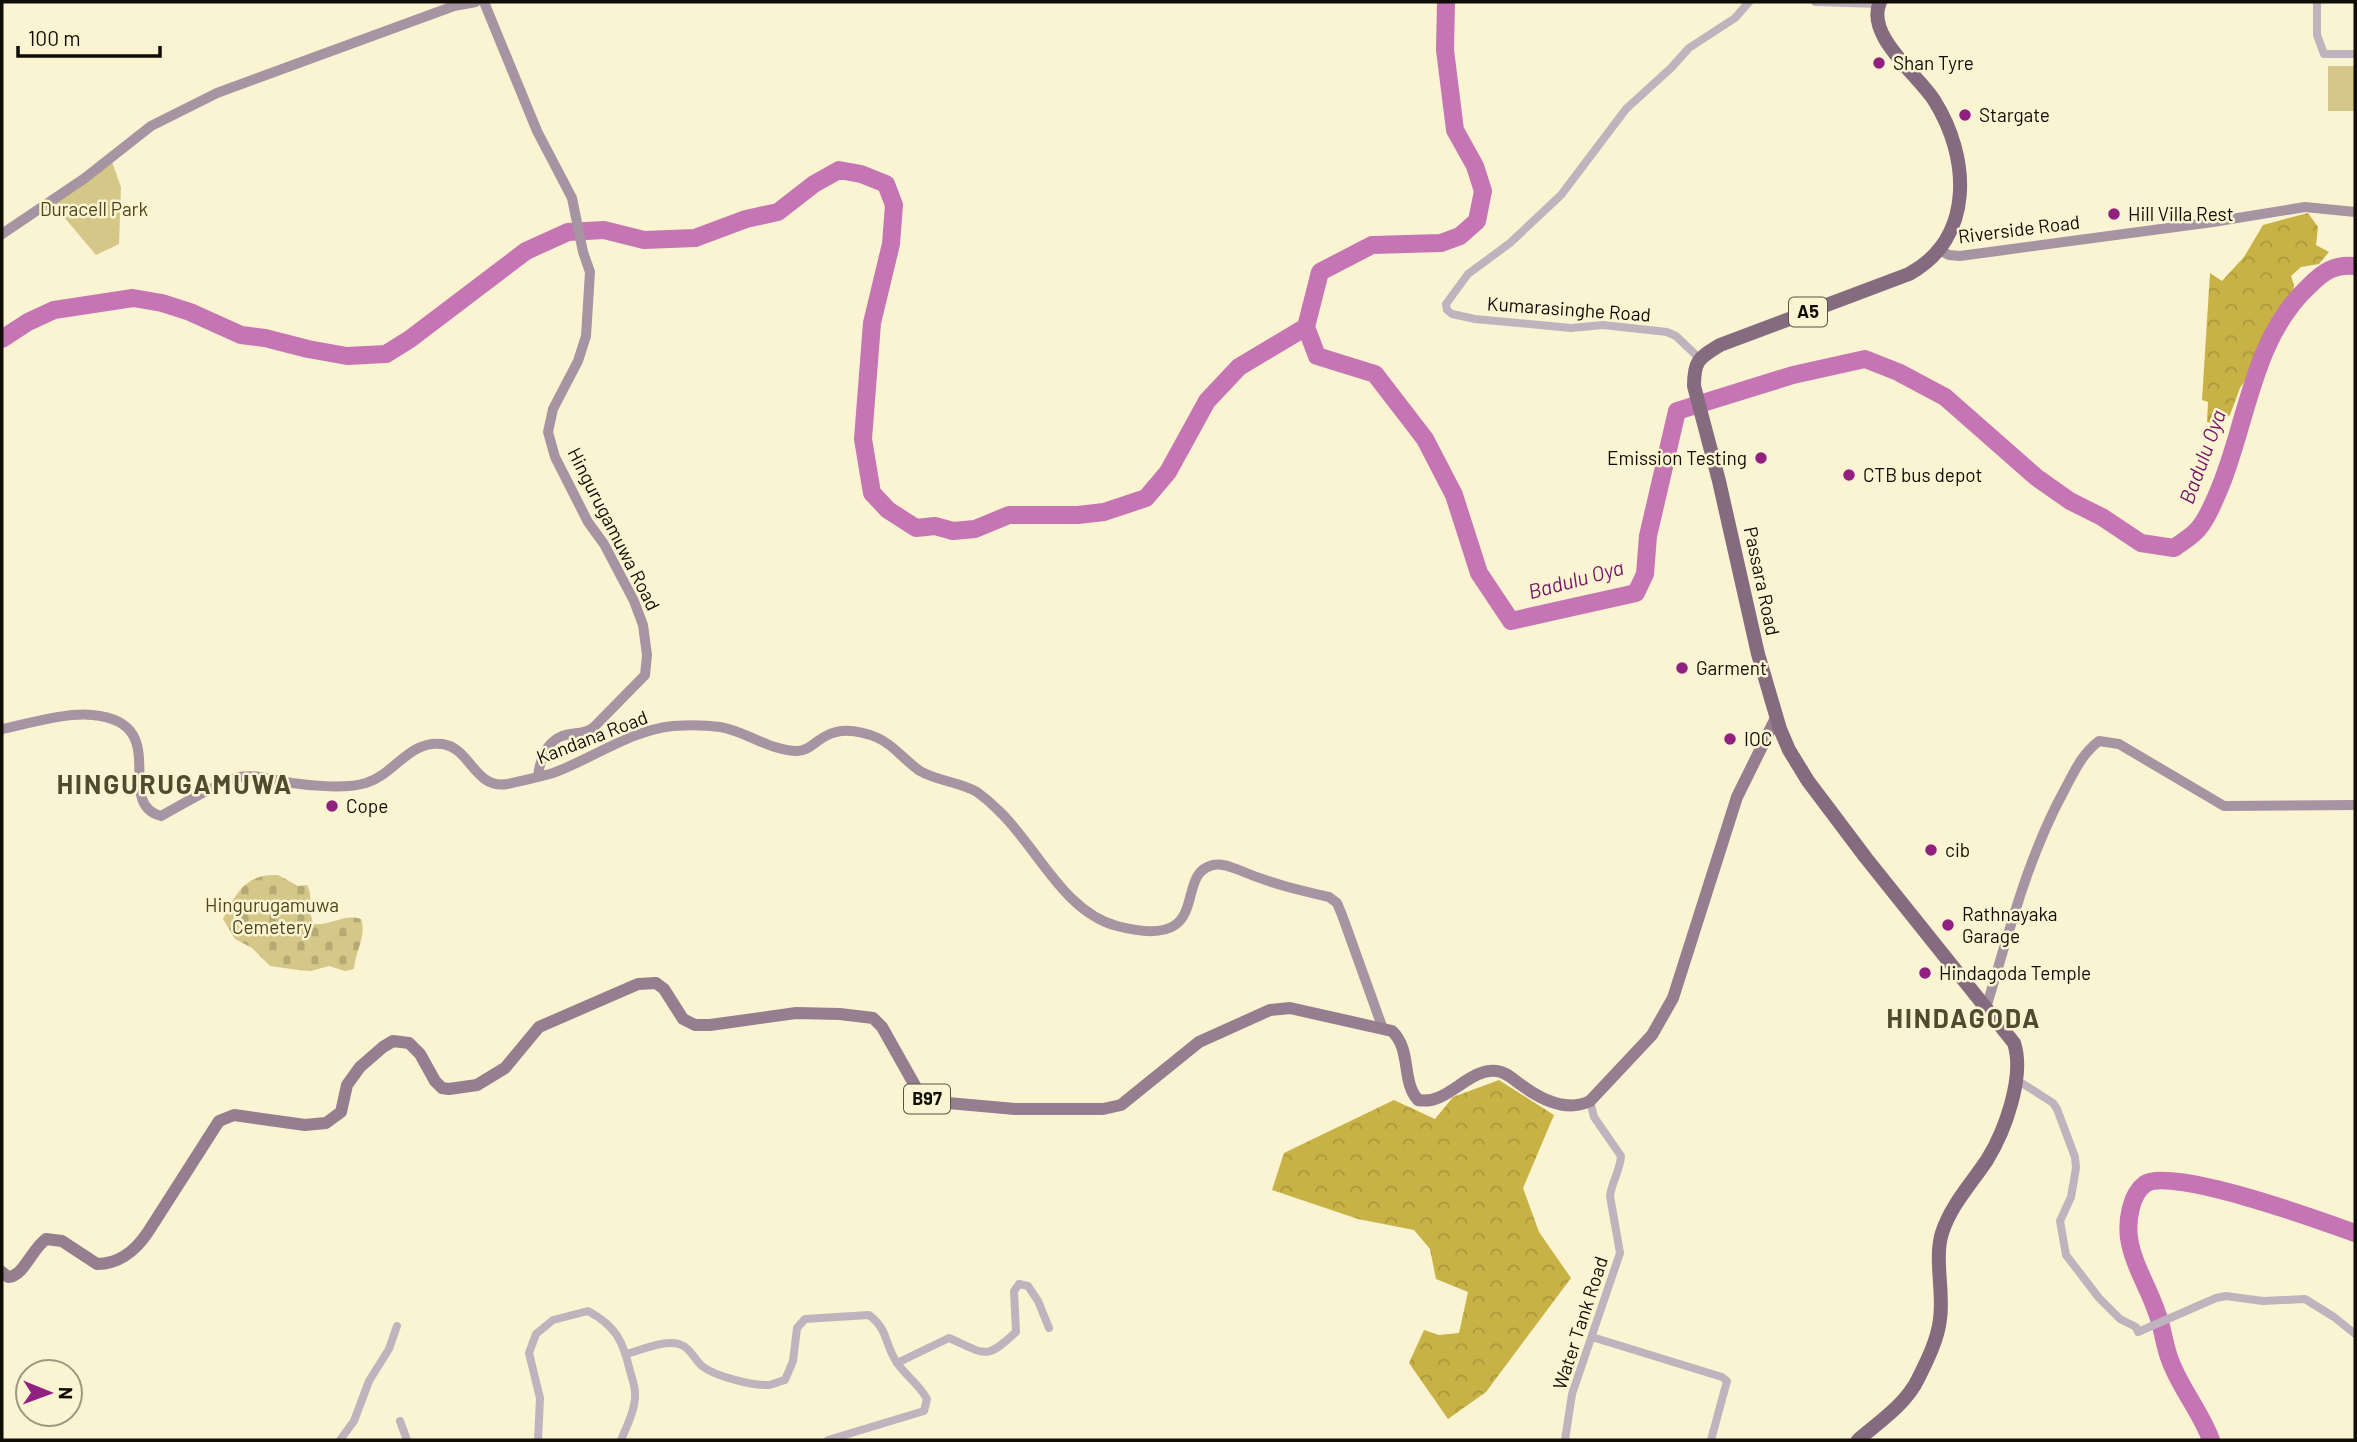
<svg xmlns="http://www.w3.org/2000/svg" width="2357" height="1442" viewBox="0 0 2357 1442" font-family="Barlow,sans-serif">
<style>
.green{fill:#d4c788}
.forest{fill:url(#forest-crowns)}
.cemetery{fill:url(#cemetery-stones)}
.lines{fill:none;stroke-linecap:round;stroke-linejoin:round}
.river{stroke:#c574b4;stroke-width:18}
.street{stroke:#c0b3bd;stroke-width:8}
.secondary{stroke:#a794a2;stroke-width:10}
.primary{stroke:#957e8f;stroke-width:12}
.highway{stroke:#856b7f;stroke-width:14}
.poi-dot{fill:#912181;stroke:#fbf4d3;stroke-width:2.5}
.labels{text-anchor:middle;stroke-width:5;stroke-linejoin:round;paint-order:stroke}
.shield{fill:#fbf4d3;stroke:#565342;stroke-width:2}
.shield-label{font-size:18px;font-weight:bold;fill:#100e04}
.poi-label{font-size:19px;fill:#100e04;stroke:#fbf4d3;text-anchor:start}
.park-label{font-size:19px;fill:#4e4518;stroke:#fbf4d3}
.street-label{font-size:19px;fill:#100e04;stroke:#fbf4d3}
.water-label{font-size:21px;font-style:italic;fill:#771569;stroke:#fbf4d3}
.district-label{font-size:26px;font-weight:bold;letter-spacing:2px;fill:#504a2e;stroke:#fbf4d3}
</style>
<defs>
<pattern id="forest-crowns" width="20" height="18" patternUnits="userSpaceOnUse" patternTransform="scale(1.75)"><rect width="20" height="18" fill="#c8b245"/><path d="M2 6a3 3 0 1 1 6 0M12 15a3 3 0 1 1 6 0" fill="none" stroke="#ab983b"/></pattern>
<pattern id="cemetery-stones" width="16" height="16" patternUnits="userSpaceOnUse" patternTransform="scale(1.75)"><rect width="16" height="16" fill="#d4c788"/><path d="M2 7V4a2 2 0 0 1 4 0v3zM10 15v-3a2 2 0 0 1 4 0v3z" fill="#b5aa74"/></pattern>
</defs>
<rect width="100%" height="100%" fill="#fbf4d3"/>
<g class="green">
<rect x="2328" y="66" width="27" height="45"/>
<path d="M112 162 121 187 119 244 96 255 53 204Z"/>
</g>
<g class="forest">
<path d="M2308 213 2318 227 2316 245 2329 252 2319 264 2301 267 2291 276 2294 285 2292 302H2283L2280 313 2259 343 2251 372 2240 388 2230 415 2218 425 2207 422 2208 402 2202 400 2210 273 2222 281 2244 257 2263 225Z"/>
<path d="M1499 1080 1554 1115 1523 1188 1539 1232 1571 1278 1486 1392 1448 1419 1409 1363 1424 1330 1439 1335 1459 1333 1468 1292 1436 1279 1430 1249 1414 1230 1358 1219 1272 1190 1284 1153 1394 1100 1435 1119 1453 1097Z"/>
</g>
<path class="cemetery" d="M278 875 298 886 307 885C314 897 307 911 314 924 330 926 344 913 361 919 367 935 355 952 354 969L345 971 329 966 311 971 298 970 270 966 252 948 235 939 223 919C237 892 245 874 278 875Z"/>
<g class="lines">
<g class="river">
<path d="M1446 2 1445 50 1455 130 1475 166 1483 191 1477 221 1460 236 1441 243 1372 245 1320 272 1306 327 1317 356 1375 374 1425 439 1454 495 1479 573 1511 621 1636 593 1645 574 1648 536 1677 411 1793 375 1865 359 1898 372 1945 397 2036 477 2070 501 2102 517 2141 543 2174 548C2182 542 2193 536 2199 528 2209 516 2215 499 2221 485 2248 418 2253 338 2309 286 2323 272 2334 264 2355 266"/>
<path d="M2 339 28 322 54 310 133 298 162 303 190 312 241 335 265 338 308 349 347 356 386 354 410 339 526 251 568 232 604 230 644 240 695 238 746 219 778 212 814 184 839 170 861 174 886 184 894 205 891 244 872 323 863 439 872 493 888 510 916 528 935 526 953 531 975 529 1009 515H1078L1104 512 1146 498 1168 472 1207 401 1239 367 1306 327"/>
<path d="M2211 1440C2201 1412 2180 1388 2170 1360 2164 1345 2163 1328 2157 1313 2149 1288 2133 1265 2129 1238 2127 1222 2130 1195 2145 1184 2170 1166 2322 1221 2355 1233"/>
</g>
<g class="street">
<path d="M1815 2 1879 4"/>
<path d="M2317 2V35L2324 54H2355"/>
<path d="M1699 358 1676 336 1667 332 1603 325 1571 328 1475 319 1452 314 1447 310 1446 304 1468 274 1510 243 1561 195 1626 109 1671 68 1689 48 1735 18 1749 2"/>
<path d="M2017 1080 2053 1103 2057 1109 2075 1157 2076 1168 2071 1197 2060 1221 2066 1255 2099 1298 2120 1319 2136 1327 2138 1332 2216 1298 2226 1296 2263 1301 2305 1299 2334 1317 2355 1334"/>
<path d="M1592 1337 1722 1377 1727 1381 1711 1440"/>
<path d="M626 1354C642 1350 663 1340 679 1344 691 1348 693 1358 702 1366 714 1376 753 1386 769 1385 774 1384 780 1381 785 1380L793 1361 797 1328 805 1319 869 1315C890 1331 884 1346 898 1364 907 1377 918 1383 927 1399L924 1411 828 1440"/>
<path d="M897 1363 949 1338C986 1354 985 1361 1016 1332L1014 1291 1019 1284 1028 1286 1038 1301 1049 1328"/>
<path d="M400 1421 407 1440"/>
<path d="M340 1440 354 1421 369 1381 389 1349 397 1326"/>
<path d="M538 1440 540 1398 529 1353 536 1334 553 1320 588 1311C616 1326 623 1341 630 1371 632 1378 635 1386 635 1393 636 1408 627 1426 621 1440"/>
<path d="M1565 1440 1572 1394 1620 1253 1610 1196C1612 1181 1620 1171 1621 1156L1594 1117 1590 1101"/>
</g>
<g class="secondary">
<path d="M484 2 537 131 572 198 583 252 590 272 586 336 578 361 553 409 548 432 555 457 588 522 604 544 634 601 643 625 647 655 645 675 594 727C581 736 575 731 562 736 545 743 540 760 538 776"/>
<path d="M2 234 85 178 151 126 217 93 454 6 476 2"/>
<path d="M1939 250 1949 255 1960 256 2213 222 2305 207 2355 212"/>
<path d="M2 729C27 724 67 712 92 715 175 722 112 803 161 816 178 807 222 780 239 777 256 774 275 780 292 783 312 786 347 789 366 783 395 774 409 740 442 744 470 747 475 790 507 784 521 781 540 777 553 773 592 759 631 730 673 726 687 725 706 725 720 727 746 731 770 751 797 751 809 751 815 741 826 736 842 727 861 731 878 738 894 745 905 761 920 771 937 781 960 782 977 792 984 797 992 804 998 810 1036 845 1063 912 1117 926 1216 952 1172 874 1213 865 1222 863 1231 867 1239 870 1269 883 1298 890 1329 897L1337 903 1342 915 1383 1029"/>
<path d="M1986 1008C2009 933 2027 858 2065 789 2075 770 2082 754 2099 741L2119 744 2224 806 2355 805"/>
</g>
<path class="primary" d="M2 1272 8 1277C24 1276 31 1250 46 1239L62 1241 97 1264C119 1264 136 1250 148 1232L219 1121 234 1115 305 1125 326 1123 341 1112 347 1085 360 1067 383 1047 393 1041 409 1043 420 1054 435 1081 442 1088 449 1089 477 1085 505 1068 539 1027 638 984 656 983 664 989 683 1019 695 1025H710L796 1013 840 1014 873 1018 882 1027 918 1091 926 1099 937 1102 1015 1109H1103L1121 1105 1199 1042 1270 1010 1290 1008 1392 1031C1412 1050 1401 1081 1418 1100 1448 1106 1468 1067 1497 1071 1506 1072 1513 1079 1520 1084 1540 1099 1566 1113 1590 1101L1652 1035 1673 998 1737 797 1776 718"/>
<path class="highway" d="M1858 1440C1879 1422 1906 1404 1918 1379 1927 1361 1938 1339 1940 1319 1944 1293 1934 1258 1942 1233 1951 1205 1971 1184 1987 1160 2005 1131 2025 1076 2014 1043L1866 858 1808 781 1789 750 1780 729 1758 654 1719 481 1694 386C1694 360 1699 358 1720 345L1909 274C1975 238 1970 157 1934 100 1917 74 1865 35 1880 2"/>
</g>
<g class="poi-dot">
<circle cx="1879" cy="63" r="7"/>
<circle cx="1965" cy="115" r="7"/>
<circle cx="2114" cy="214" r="7"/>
<circle cx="1761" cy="458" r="7"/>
<circle cx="1849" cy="475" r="7"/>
<circle cx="1682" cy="668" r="7"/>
<circle cx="1730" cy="739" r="7"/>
<circle cx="332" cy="806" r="7"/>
<circle cx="1931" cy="850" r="7"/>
<circle cx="1948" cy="925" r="7"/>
<circle cx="1925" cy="973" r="7"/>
</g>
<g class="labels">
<g class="shield">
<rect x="1789" y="297.5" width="38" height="29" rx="5"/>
<rect x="904" y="1084.5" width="46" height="29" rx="5"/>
</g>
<g class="shield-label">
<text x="1808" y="318">A5</text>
<text x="927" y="1105">B97</text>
</g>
<g class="poi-label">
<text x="1893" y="70">Shan Tyre</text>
<text x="1979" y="122">Stargate</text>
<text x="2128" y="221">Hill Villa Rest</text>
<text x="1747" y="465" text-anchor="end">Emission Testing</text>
<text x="1863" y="482">CTB bus depot</text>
<text x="1696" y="675">Garment</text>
<text x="1744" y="746">IOC</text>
<text x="346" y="813">Cope</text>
<text x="1945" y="857">cib</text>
<text x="1962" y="921">Rathnayaka<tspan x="1962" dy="22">Garage</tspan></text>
<text x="1939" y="980">Hindagoda Temple</text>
</g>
<g class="park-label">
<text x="94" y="216">Duracell Park</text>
<text x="272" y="912">Hingurugamuwa<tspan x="272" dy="22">Cemetery</tspan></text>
</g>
<g class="street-label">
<text transform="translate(2019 229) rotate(-7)" y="7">Riverside Road</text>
<text transform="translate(1569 309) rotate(4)" y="7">Kumarasinghe Road</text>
<text transform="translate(614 529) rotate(63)" y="7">Hingurugamuwa Road</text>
<text transform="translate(1762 581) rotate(78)" y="7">Passara Road</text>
<text transform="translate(592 737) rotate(-21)" y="7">Kandana Road</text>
<text transform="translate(1580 1323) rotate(-72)" y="7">Water Tank Road</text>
</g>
<g class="water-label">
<text transform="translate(2203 457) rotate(-70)" y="7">Badulu Oya</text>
<text transform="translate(1576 580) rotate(-15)" y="7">Badulu Oya</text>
</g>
<g class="district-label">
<text x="175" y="794">HINGURUGAMUWA</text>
<text x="1964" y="1028">HINDAGODA</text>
</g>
</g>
<rect width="2357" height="1442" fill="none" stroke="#100e04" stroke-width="7"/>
<g transform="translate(49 1393) rotate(91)"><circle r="33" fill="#fbf4d3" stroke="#9d9880" stroke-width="2"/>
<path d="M0-5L12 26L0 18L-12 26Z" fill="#912181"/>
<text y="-10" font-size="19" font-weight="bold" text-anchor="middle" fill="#100e04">N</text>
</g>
<path d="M18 46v10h142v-10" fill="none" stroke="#100e04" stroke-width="3.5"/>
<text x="28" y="46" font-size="21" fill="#100e04" stroke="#fbf4d3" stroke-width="5" paint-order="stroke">100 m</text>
</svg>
